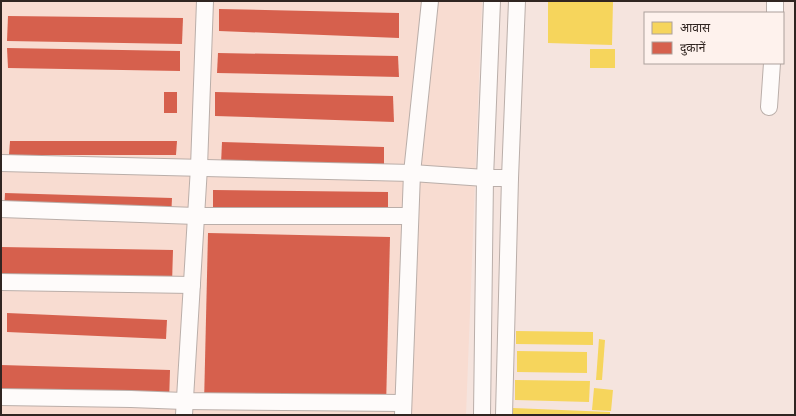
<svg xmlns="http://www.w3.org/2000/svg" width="796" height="416" viewBox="0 0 796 416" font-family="'DejaVu Sans','Noto Sans Devanagari',sans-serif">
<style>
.built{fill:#f8dcd1}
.homes{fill:#f6d55c}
.shops{fill:#d6604d}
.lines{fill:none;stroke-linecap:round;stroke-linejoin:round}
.minor-casing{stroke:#baaea9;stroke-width:18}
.minor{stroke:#fefbfa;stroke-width:16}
</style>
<rect width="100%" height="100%" fill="#f5e4de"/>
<path class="built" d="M1 1H482L466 415H1Z"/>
<g class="homes">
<path d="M548 1H613L612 45 548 43Z"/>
<rect x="590" y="49" width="25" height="19"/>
<path d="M516 331 593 332V345L516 344Z"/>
<path d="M599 339 605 340 602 380H596Z"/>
<path d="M517 351 587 352V373L517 372Z"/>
<path d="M515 380 590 381 589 402 515 400Z"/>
<path d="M594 388 613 390 611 411 592 410Z"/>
<path d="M513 408 610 412V415H513Z"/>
</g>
<g class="shops">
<path d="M219 9 399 13V38L219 31Z"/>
<path d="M8 16 183 18 182 44 7 41Z"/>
<path d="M7 48 180 51V71L8 68Z"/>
<path d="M218 53 398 56 399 77 217 73Z"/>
<rect x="164" y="92" width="13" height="21"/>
<path d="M215 92 393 96 394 122 215 116Z"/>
<path d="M10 141H177L176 155H9Z"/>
<path d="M222 142 384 147V169L221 164Z"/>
<path d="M213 190 388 192V211L213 210Z"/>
<path d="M5 193 172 198 171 219 4 214Z"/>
<path d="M208 233 390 237 386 408 204 404Z"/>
<path d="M1 247 173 250 172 284 1 281Z"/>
<path d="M7 313 167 320 166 339 7 332Z"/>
<path d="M1 365 170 370 169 403 1 399Z"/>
</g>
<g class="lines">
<defs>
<g id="minor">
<path d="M775 13V1"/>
<path d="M769 107 772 63"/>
<path d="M1 163 412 173 485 178H510"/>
<path d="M1 209 196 216H410"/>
<path d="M1 282 192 285"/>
<path d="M1 397 131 399 184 401 403 403"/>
<path d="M184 415 199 167 205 1"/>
<path d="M403 415 412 173 430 1"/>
<path d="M482 415 485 178 492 1"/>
<path d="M504 415 510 178 517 1"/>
</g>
</defs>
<use href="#minor" class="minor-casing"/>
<use href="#minor" class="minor"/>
</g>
<rect width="796" height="416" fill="none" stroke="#302521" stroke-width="4"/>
<rect x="644" y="12" width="140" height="52" fill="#fef2ed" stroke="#aca09b"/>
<rect x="652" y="22" width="20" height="12" fill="#f6d55c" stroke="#aca09b"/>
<text x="680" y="32" font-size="12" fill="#302521">आवास</text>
<rect x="652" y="42" width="20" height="12" fill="#d6604d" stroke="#aca09b"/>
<text x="680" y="52" font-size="12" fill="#302521">दुकानें</text>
</svg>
